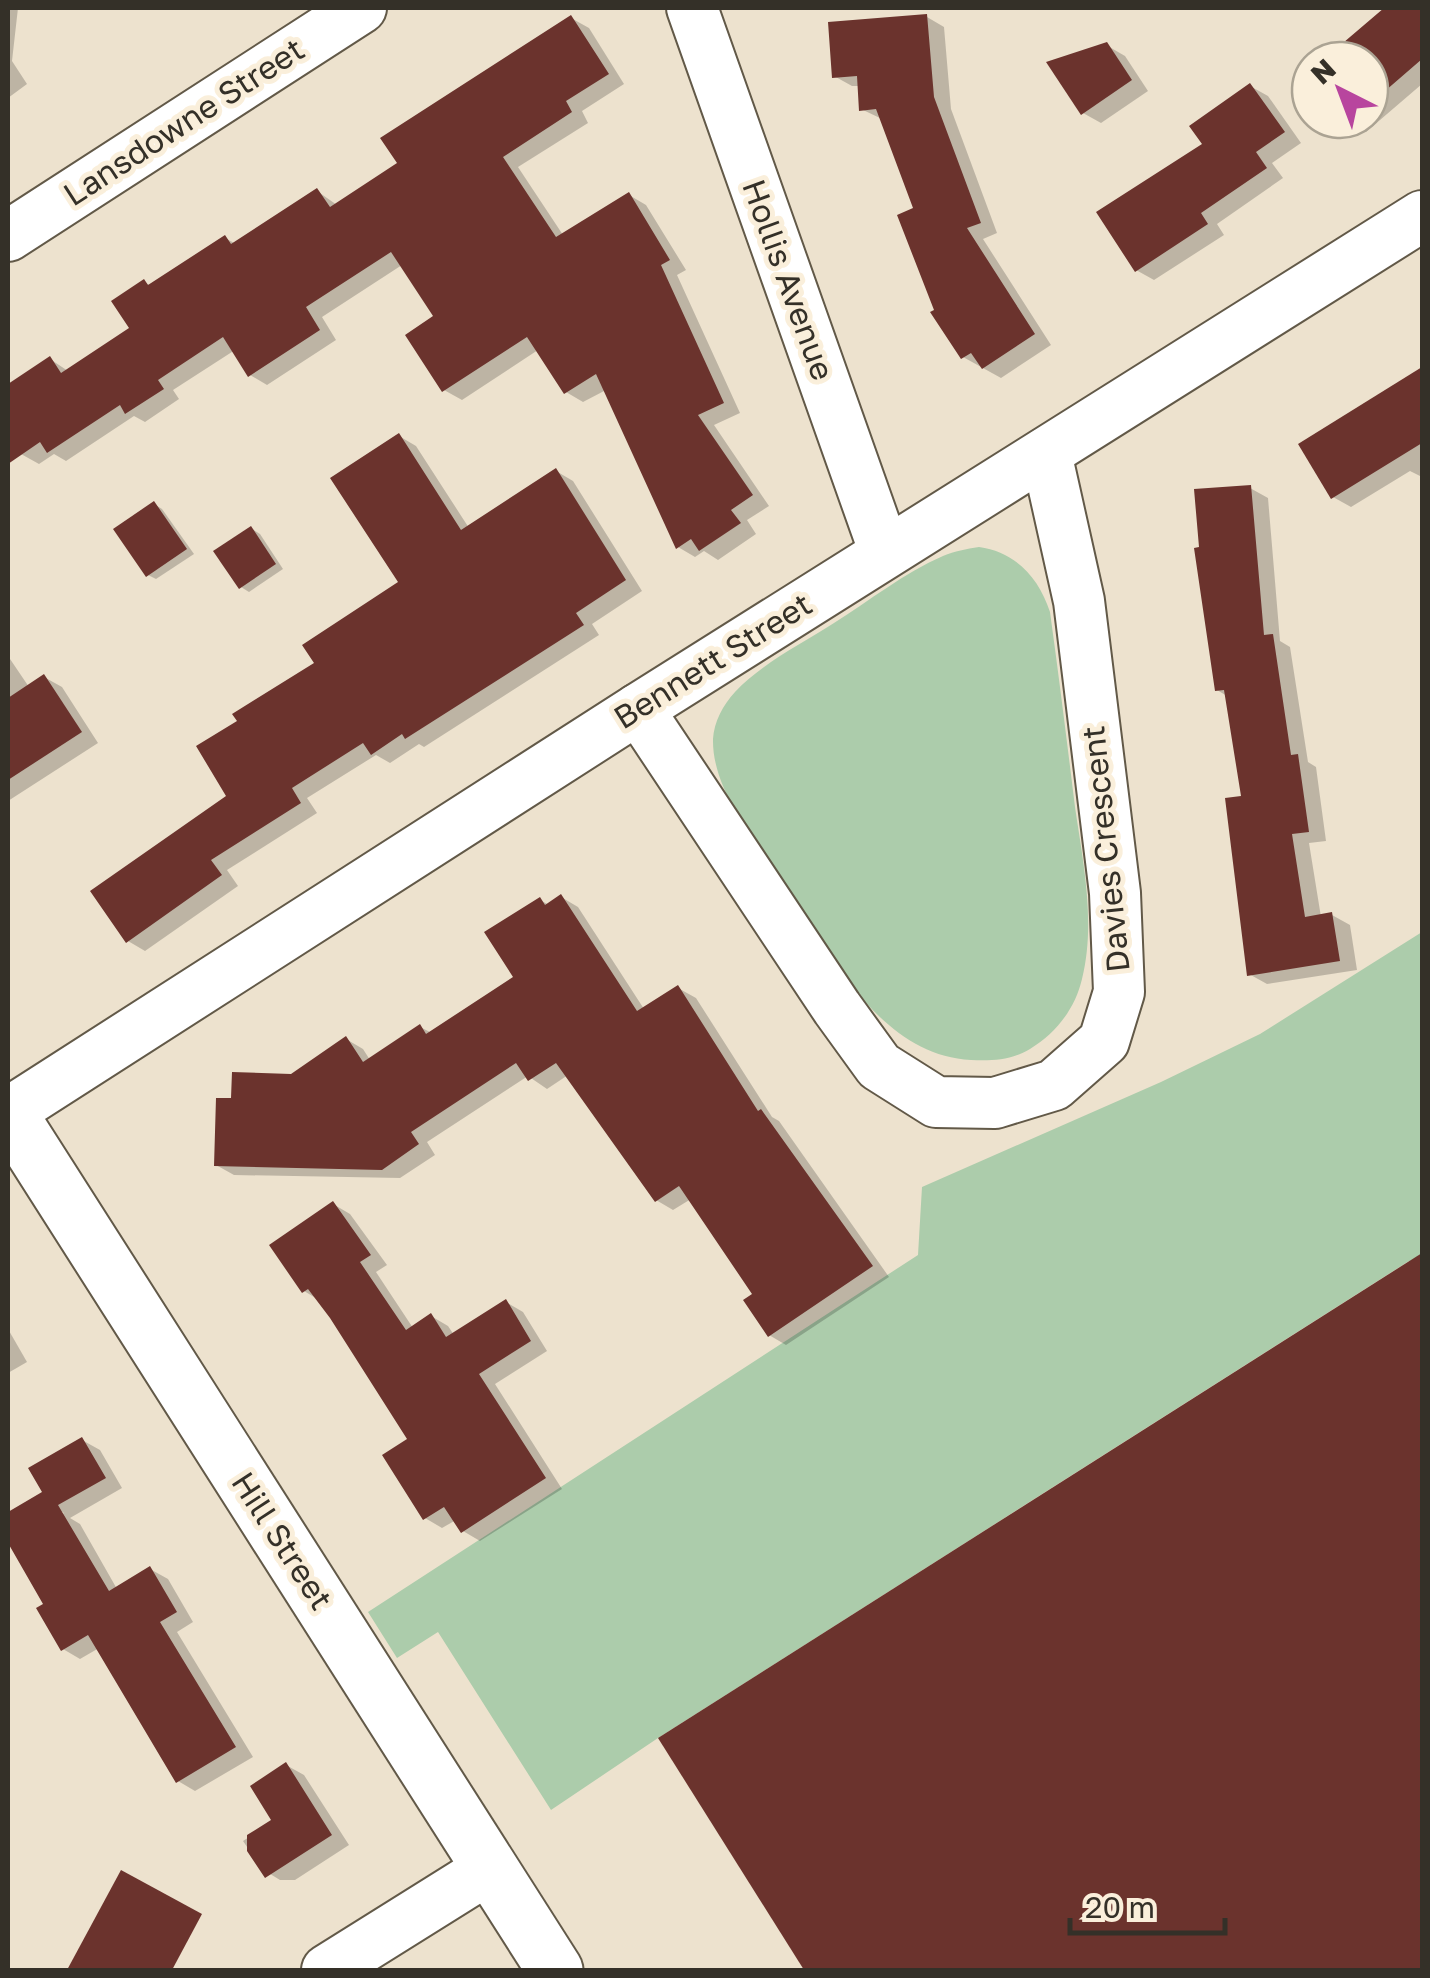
<svg xmlns="http://www.w3.org/2000/svg" width="1430" height="1978" viewBox="0 0 1430 1978" font-family="'Golos Text',sans-serif">
<style>
.green{fill:#acccab}
.shadow{fill:#0003}
.building{fill:#6b332d}
.lines{fill:none;stroke-linecap:round;stroke-linejoin:round}
.minor-casing{stroke:#625948;stroke-width:54}
.tertiary-casing{stroke:#625948;stroke-width:59}
.minor{stroke:#fff;stroke-width:50}
.tertiary{stroke:#fff;stroke-width:55}
.labels{text-anchor:middle;stroke-width:10;stroke-linejoin:round;paint-order:stroke}
.street-label{font-size:32px;fill:#343028;stroke:#faefdb}
</style>
<rect width="100%" height="100%" fill="#ede2ce"/>
<g class="green">
<path d="M979 547C1016 552 1039 578 1050 612 1059 677 1067 742 1075 807 1083 862 1096 923 1082 979 1075 1009 1056 1033 1030 1049 1011 1060 993 1061 971 1060 877 1055 827 948 782 880 755 840 712 790 713 739 714 722 723 705 735 692 761 664 801 644 834 623 869 601 904 573 943 556 955 551 966 549 979 547Z"/>
<path d="M1422 932V1280L1409 1261 658 1738 551 1810 438 1632 397 1658 368 1612 918 1255 922 1187 1161 1082 1260 1034Z"/>
</g>
<g class="shadow">
<path d="M8 8H18L12 61 27 84 8 98Z"/>
<path d="M1388 8H1422V84L1366 132 1346 120H1370V60H1326Z"/>
<path d="M927 17 944 27 951 109 997 233 983 239 1051 345 1001 378 963 357 937 311 917 210 882 119 861 109 860 86H852L834 76Z"/>
<path d="M571 18 589 28 624 84 582 111 588 123 518 167 563 235 629 195 646 205 686 270 677 275 740 413 714 425 769 506 747 520 756 534 718 560 704 551 695 557 678 547 606 390 583 402 566 392 538 350 462 400 444 390 436 317 402 265 322 317 336 340 267 385 250 375 235 350 173 390 179 399 145 422 134 416 66 461 54 454 39 464 21 454 8 433V387L50 359 68 371 132 329 144 282 151 286 225 238 236 244 317 191 337 205 400 164Z"/>
<path d="M1106 45 1125 56 1148 91 1101 123 1083 113Z"/>
<path d="M1250 86 1268 96 1301 143 1272 163 1283 178 1217 224 1224 235 1154 280 1136 270 1205 145Z"/>
<path d="M1422 370V477L1410 471 1351 507 1333 497 1301 445Z"/>
<path d="M399 436 416 446 469 528 556 471 573 481 642 591 592 624 599 635 424 747 419 744 390 763 376 755 307 798 317 813 227 870 238 886 145 951 128 941 230 797 240 722 318 664 401 582Z"/>
<path d="M1250 488 1268 498 1280 641 1290 647 1308 762 1316 767 1326 841 1309 843 1321 917 1332 915 1350 925 1357 970 1267 984 1249 974 1244 798 1227 696 1217 690Z"/>
<path d="M154 504 162 509 194 554 156 579 148 575Z"/>
<path d="M252 529 260 534 283 569 249 592 241 587Z"/>
<path d="M8 656 29 687 44 677 62 687 98 743 8 801Z"/>
<path d="M561 897 578 907 644 1009 678 988 696 998 772 1117 779 1121 889 1277 786 1345 769 1335 755 1295 691 1199 673 1210 656 1200 568 1075 547 1089 528 1076 427 1142 435 1155 400 1178 234 1175 216 1165 234 1101 291 1076 346 1039 363 1049 370 1060 420 1027 432 1033 517 978 540 900 549 905Z"/>
<path d="M333 1204 350 1214 387 1265 376 1272 413 1328 431 1316 448 1326 454 1335 506 1302 523 1312 547 1351 495 1384 562 1489 480 1541 463 1531 456 1520 442 1528 425 1518 410 1440 319 1300 304 1291Z"/>
<path d="M1410 1263 1422 1271V1970H807L661 1739Z"/>
<path d="M8 1329 27 1362 8 1373Z"/>
<path d="M82 1440 100 1450 122 1488 70 1518 80 1524 117 1589 150 1569 168 1579 193 1622 177 1632 253 1757 195 1791 178 1781 99 1648 80 1659 63 1649 46 1605 11 1545 64 1513 54 1507Z"/>
<path d="M286 1765 304 1775 349 1845 295 1880H280L262 1869 243 1841 275 1820Z"/>
</g>
<g class="building">
<path d="M1384 8H1422V59L1370 104V60H1323Z"/>
<path d="M927 14 934 97 981 223 967 228 1035 334 982 369 971 353 961 359 930 312 934 310 897 215 913 208 876 109 859 111 857 76 832 78 828 22Z"/>
<path d="M571 15 609 74 566 101 572 112 503 157 556 237 629 192 670 260 661 265 724 403 698 415 753 495 731 510 741 523 699 551 691 539 676 549 596 374 564 394 527 337 442 392 405 335 433 316 391 252 306 307 320 330 248 377 223 337 158 380 164 389 125 414 120 405 47 453 40 442 8 464V384L50 356 61 373 129 328 111 301 144 279 148 285 225 235 231 244 317 188 330 207 397 163 380 138Z"/>
<path d="M1107 42 1132 80 1081 115 1046 62Z"/>
<path d="M1250 83 1285 132 1256 152 1267 168 1201 213 1208 224 1135 272 1096 212 1202 144 1189 126Z"/>
<path d="M1422 367V443L1331 499 1298 444Z"/>
<path d="M399 433 461 530 556 468 626 580 576 613 584 625 405 739 402 734 371 755 363 743 292 788 301 803 211 860 222 875 126 943 90 891 226 796 196 746 237 721 232 714 314 663 302 645 398 582 330 478Z"/>
<path d="M1251 485 1264 635 1273 634 1291 755 1298 754 1309 832 1292 834 1305 917 1332 912 1340 961 1247 976 1225 798 1241 796 1224 690 1215 691 1194 548 1199 547 1194 489Z"/>
<path d="M154 501 187 549 146 577 113 529Z"/>
<path d="M251 526 276 564 239 589 213 551Z"/>
<path d="M44 674 82 732 8 780V698Z"/>
<path d="M561 894 637 1011 678 985 758 1111 761 1109 873 1266 768 1337 743 1300 752 1294 679 1186 655 1202 556 1063 528 1081 516 1063 411 1132 419 1144 382 1170 214 1166 216 1098H231L232 1072 291 1074 346 1036 363 1062 420 1024 426 1034 513 977 484 932 540 897 545 905Z"/>
<path d="M333 1201 371 1255 360 1262 406 1330 431 1313 446 1337 506 1299 531 1341 479 1374 546 1478 461 1533 444 1507 423 1520 382 1455 407 1439 330 1318 308 1289 302 1293 269 1245Z"/>
<path d="M1422 1253V1970H804L658 1738Z"/>
<path d="M82 1437 106 1478 58 1505 109 1591 150 1566 177 1612 160 1622 236 1747 176 1783 88 1635 61 1651 36 1608 43 1604 8 1543V1512L42 1492 28 1468Z"/>
<path d="M286 1762 332 1835 265 1878 247 1851V1835L271 1820 250 1786Z"/>
<path d="M121 1870 202 1914 172 1970H67Z"/>
</g>
<g class="lines">
<defs>
<g id="minor">
<path d="M692 8 885 553"/>
<path d="M8 236 361 8"/>
<path d="M638 709 837 1008 879 1066 936 1102 995 1103 1054 1085 1104 1041 1119 992 1115 893 1079 601 1046 453"/>
<path d="M8 1113 638 709 1422 216"/>
<path d="M327 1970 490 1868"/>
</g>
<path id="tertiary" d="M8 1112 555 1970"/>
</defs>
<use href="#minor" class="minor-casing"/>
<use href="#tertiary" class="tertiary-casing"/>
<use href="#minor" class="minor"/>
<use href="#tertiary" class="tertiary"/>
</g>
<g class="labels">
<g class="street-label">
<text transform="translate(184 122) rotate(-33)" y="11">Lansdowne Street</text>
<text transform="translate(788 280) rotate(70)" y="11">Hollis Avenue</text>
<text transform="translate(713 661) rotate(-32)" y="11">Bennett Street</text>
<text transform="translate(1106 849) rotate(-96)" y="11">Davies Crescent</text>
<text transform="translate(282 1541) rotate(57)" y="11">Hill Street</text>
</g>
</g>
<rect width="1430" height="1978" fill="none" stroke="#343028" stroke-width="20"/>
<g transform="translate(1340 90) rotate(318)"><circle r="48" fill="#faefdb" stroke="#aba393" stroke-width="2.5"/>
<path d="M0-8L18 38L0 25L-18 38Z" fill="#b8459e"/>
<text y="-15" font-size="28" font-weight="bold" text-anchor="middle" fill="#343028">N</text>
</g>
<path d="M1070 1918v15h155v-15" fill="none" stroke="#343028" stroke-width="5"/>
<text x="1085" y="1918" font-size="30" fill="#343028" stroke="#faefdb" stroke-width="8" paint-order="stroke">20 m</text>
</svg>
